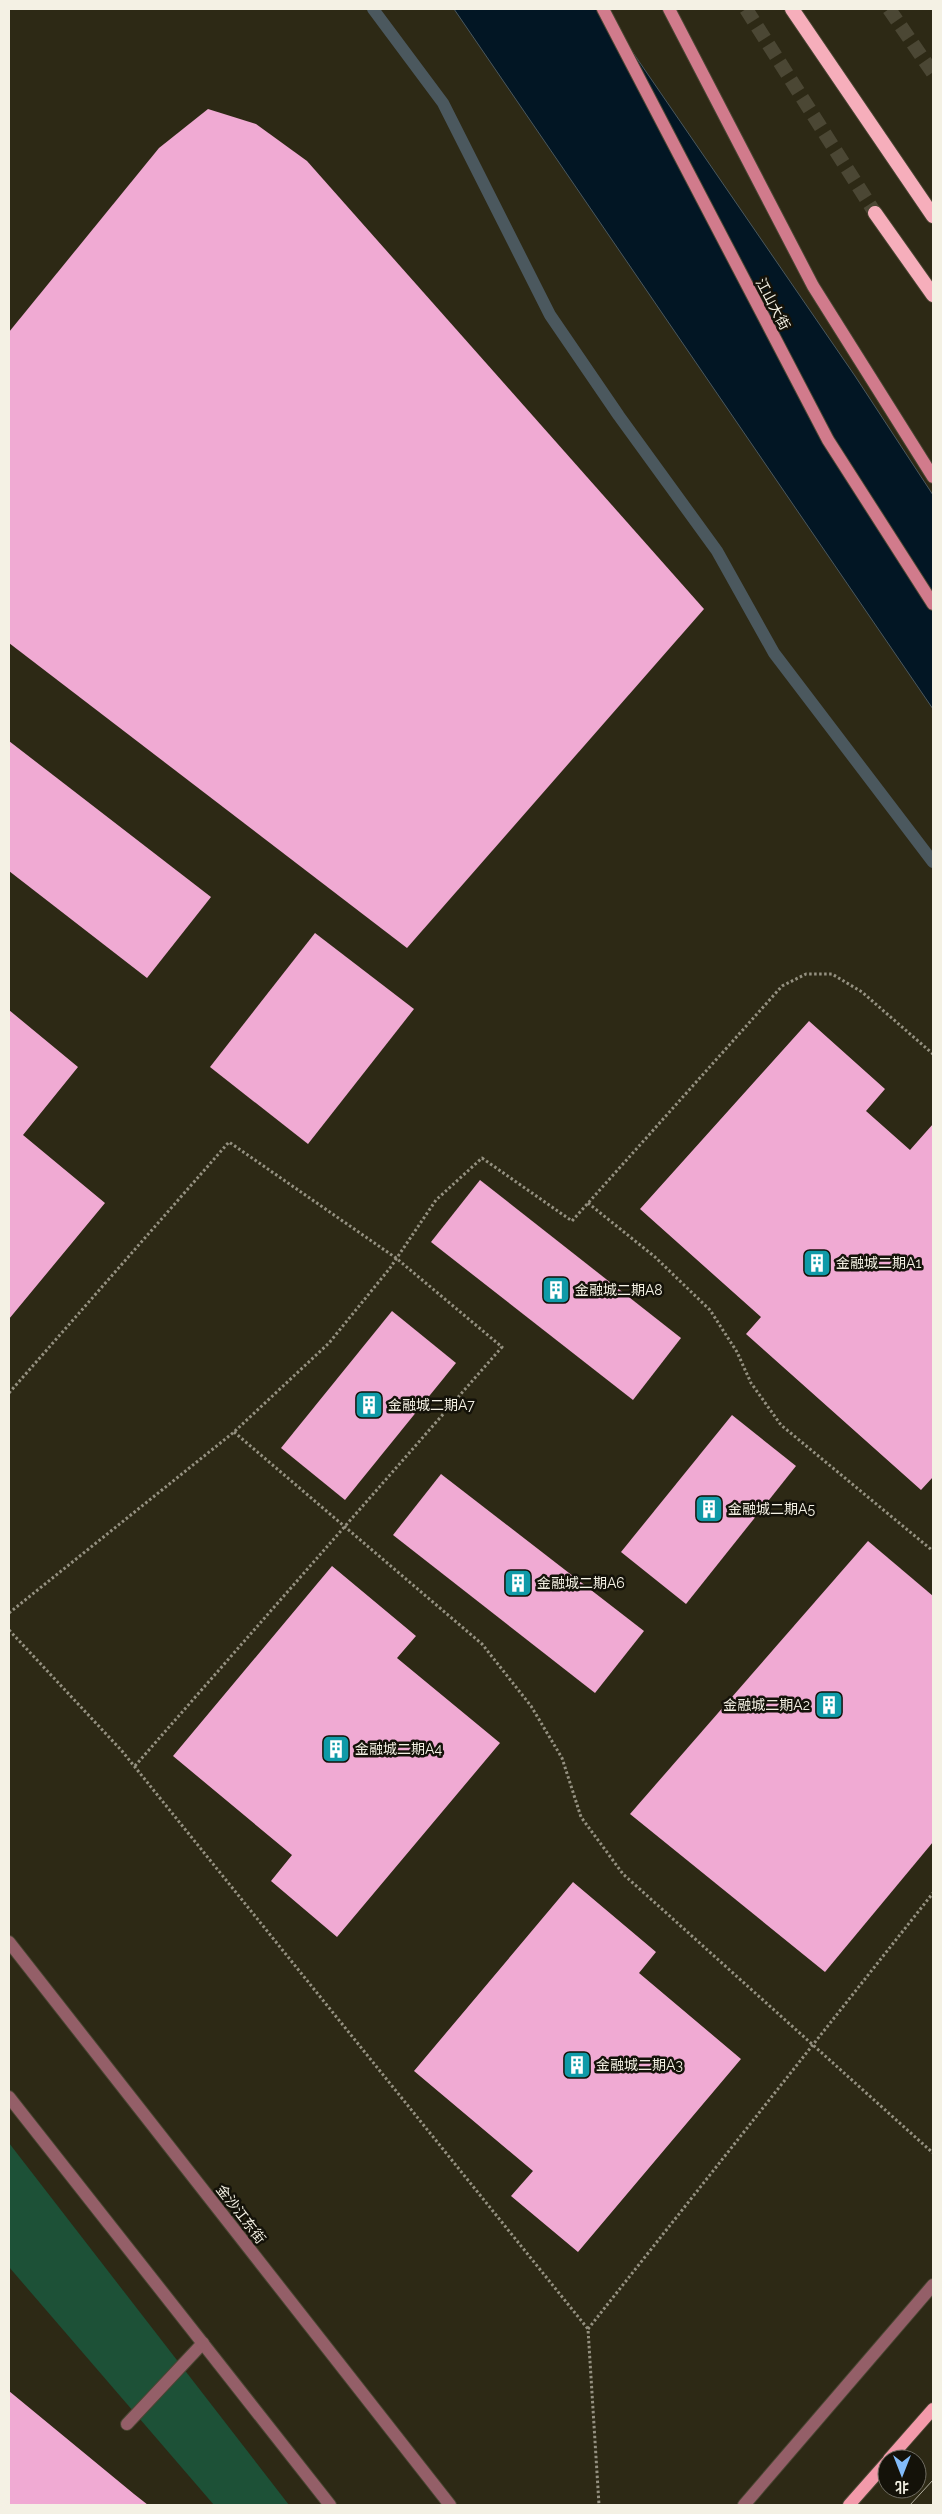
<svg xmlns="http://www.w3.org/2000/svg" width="942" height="2514" viewBox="0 0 942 2514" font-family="Raleway,'Noto Sans SC',sans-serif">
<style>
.green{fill:#1d5137}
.water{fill:#021624;stroke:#4b585e}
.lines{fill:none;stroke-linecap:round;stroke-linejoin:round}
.stream{stroke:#4b585e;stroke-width:12}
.building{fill:#f0aad3}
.trunk-tunnel{stroke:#4b4734;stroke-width:14;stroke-dasharray:14 7;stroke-linecap:butt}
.minor-casing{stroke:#494532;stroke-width:14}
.tertiary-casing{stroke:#494532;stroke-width:14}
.secondary-casing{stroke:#494532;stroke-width:14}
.primary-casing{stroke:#494532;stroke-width:14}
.trunk-casing{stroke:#494532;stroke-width:16}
.path{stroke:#959181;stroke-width:3;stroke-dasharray:2.5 2.5;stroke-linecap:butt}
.minor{stroke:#945f68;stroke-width:12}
.tertiary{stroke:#945f68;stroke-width:12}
.secondary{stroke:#d17b8c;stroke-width:12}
.primary{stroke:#f39aaa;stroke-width:12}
.trunk{stroke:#f6aebb;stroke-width:14}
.tram{stroke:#afac9c;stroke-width:1}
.labels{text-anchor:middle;stroke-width:5;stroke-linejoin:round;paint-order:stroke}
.street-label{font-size:14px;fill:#f4f1e4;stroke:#141209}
.poi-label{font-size:14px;fill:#f4f1e4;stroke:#141209;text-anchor:start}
</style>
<rect width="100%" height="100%" fill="#2d2915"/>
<path class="green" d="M9 2143 289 2505H214L9 2267Z"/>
<path class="water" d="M454 9H603L855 376 933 495V709Z"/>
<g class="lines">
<path class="stream" d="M373 9 443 103 550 315 619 416 717 551 774 653 933 862"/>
</g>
<g class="building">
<path d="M208 109 256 124 307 161 704 609 407 948 9 643V332L159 148Z"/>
<path d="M9 741 211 897 147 978 9 871Z"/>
<path d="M315 933 414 1009 308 1144 210 1067Z"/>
<path d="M9 1010 78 1067 23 1135 105 1203 9 1319Z"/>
<path d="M809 1021 885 1089 866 1111 910 1150 933 1124V1477L921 1490 746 1334 761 1317 640 1209Z"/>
<path d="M480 1180 681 1338 633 1400 431 1242Z"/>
<path d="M392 1311 456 1363 345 1500 281 1448Z"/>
<path d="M732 1415 796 1466 686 1604 621 1552Z"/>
<path d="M441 1474 644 1631 595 1693 393 1535Z"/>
<path d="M868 1541 933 1596V1842L825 1972 630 1814Z"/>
<path d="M332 1566 416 1636 397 1658 500 1743 337 1937 271 1881 292 1855 173 1756Z"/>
<path d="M573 1882 656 1952 639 1973 741 2059 578 2252 511 2196 533 2171 414 2071Z"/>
<path d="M9 2391 134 2494 148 2505H9Z"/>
</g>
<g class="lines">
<g class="trunk-tunnel">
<path d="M746 9 875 213"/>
<path d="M889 9 933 73"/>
</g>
<defs>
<path id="minor" d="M127 2424 203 2343"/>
<g id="tertiary">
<path d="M9 1942 450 2505"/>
<path d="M9 2097 330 2505"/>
<path d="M744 2505 933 2285"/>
</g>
<g id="secondary">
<path d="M603 9 828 440 933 604"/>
<path d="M669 9 813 286 933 477"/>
</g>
<g id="primary">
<path d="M889 2459 933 2409"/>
<path d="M849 2505 887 2462"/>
</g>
<g id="trunk">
<path d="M792 9 933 216"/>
<path d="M875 213 933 295"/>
</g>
</defs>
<use href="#minor" class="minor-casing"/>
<use href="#tertiary" class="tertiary-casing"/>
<use href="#secondary" class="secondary-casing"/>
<use href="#primary" class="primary-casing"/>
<use href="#trunk" class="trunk-casing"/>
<g class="path">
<path d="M588 1203 655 1257 710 1310 737 1352 751 1383 781 1425 933 1551"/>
<path d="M9 1393 229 1142 396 1258 502 1347 134 1767"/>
<path d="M234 1432 482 1644 531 1706 562 1758 581 1817 623 1874 933 2153"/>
<path d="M9 1613 234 1432 329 1343 390 1268 436 1200 482 1158 572 1221 782 986 806 974H832L862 992 933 1054"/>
<path d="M9 1630 122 1751 588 2329 599 2505"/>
<path d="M588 2329 933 1893"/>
</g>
<use href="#minor" class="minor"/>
<use href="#tertiary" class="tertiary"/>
<use href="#secondary" class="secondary"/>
<use href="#primary" class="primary"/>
<use href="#trunk" class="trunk"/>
<path class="tram" d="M910 2505 933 2480"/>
</g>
<defs>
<symbol id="building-square" viewBox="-11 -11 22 22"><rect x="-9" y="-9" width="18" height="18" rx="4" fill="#0f9aa8" stroke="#141209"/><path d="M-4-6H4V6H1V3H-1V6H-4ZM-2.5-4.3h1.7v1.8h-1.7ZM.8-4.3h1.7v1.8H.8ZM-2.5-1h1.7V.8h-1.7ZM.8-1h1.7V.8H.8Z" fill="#fff"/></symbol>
</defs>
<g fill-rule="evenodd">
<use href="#building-square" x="801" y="1247" width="32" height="32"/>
<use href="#building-square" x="540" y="1274" width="32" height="32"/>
<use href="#building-square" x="353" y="1389" width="32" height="32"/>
<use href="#building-square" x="693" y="1493" width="32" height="32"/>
<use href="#building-square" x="502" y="1567" width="32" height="32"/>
<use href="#building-square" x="813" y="1689" width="32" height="32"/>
<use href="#building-square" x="320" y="1733" width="32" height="32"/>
<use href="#building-square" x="561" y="2049" width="32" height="32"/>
</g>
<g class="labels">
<g class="street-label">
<text transform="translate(773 304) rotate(62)" y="5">江山大街</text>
<text transform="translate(241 2214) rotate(52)" y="5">金沙江东街</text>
</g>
<g class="poi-label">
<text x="836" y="1268">金融城二期A1</text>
<text x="575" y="1295">金融城二期A8</text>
<text x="388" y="1410">金融城二期A7</text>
<text x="728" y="1514">金融城二期A5</text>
<text x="537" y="1588">金融城二期A6</text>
<text x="810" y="1710" text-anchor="end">金融城二期A2</text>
<text x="355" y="1754">金融城二期A4</text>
<text x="596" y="2070">金融城二期A3</text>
</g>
</g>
<rect width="942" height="2514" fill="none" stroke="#f4f1e4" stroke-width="20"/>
<g transform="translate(902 2474) rotate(180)"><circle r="24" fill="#141209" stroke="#6e6b61"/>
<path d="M0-4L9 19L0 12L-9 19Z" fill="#82bcfa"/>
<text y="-8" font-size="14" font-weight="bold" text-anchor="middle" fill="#f4f1e4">北</text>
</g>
</svg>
